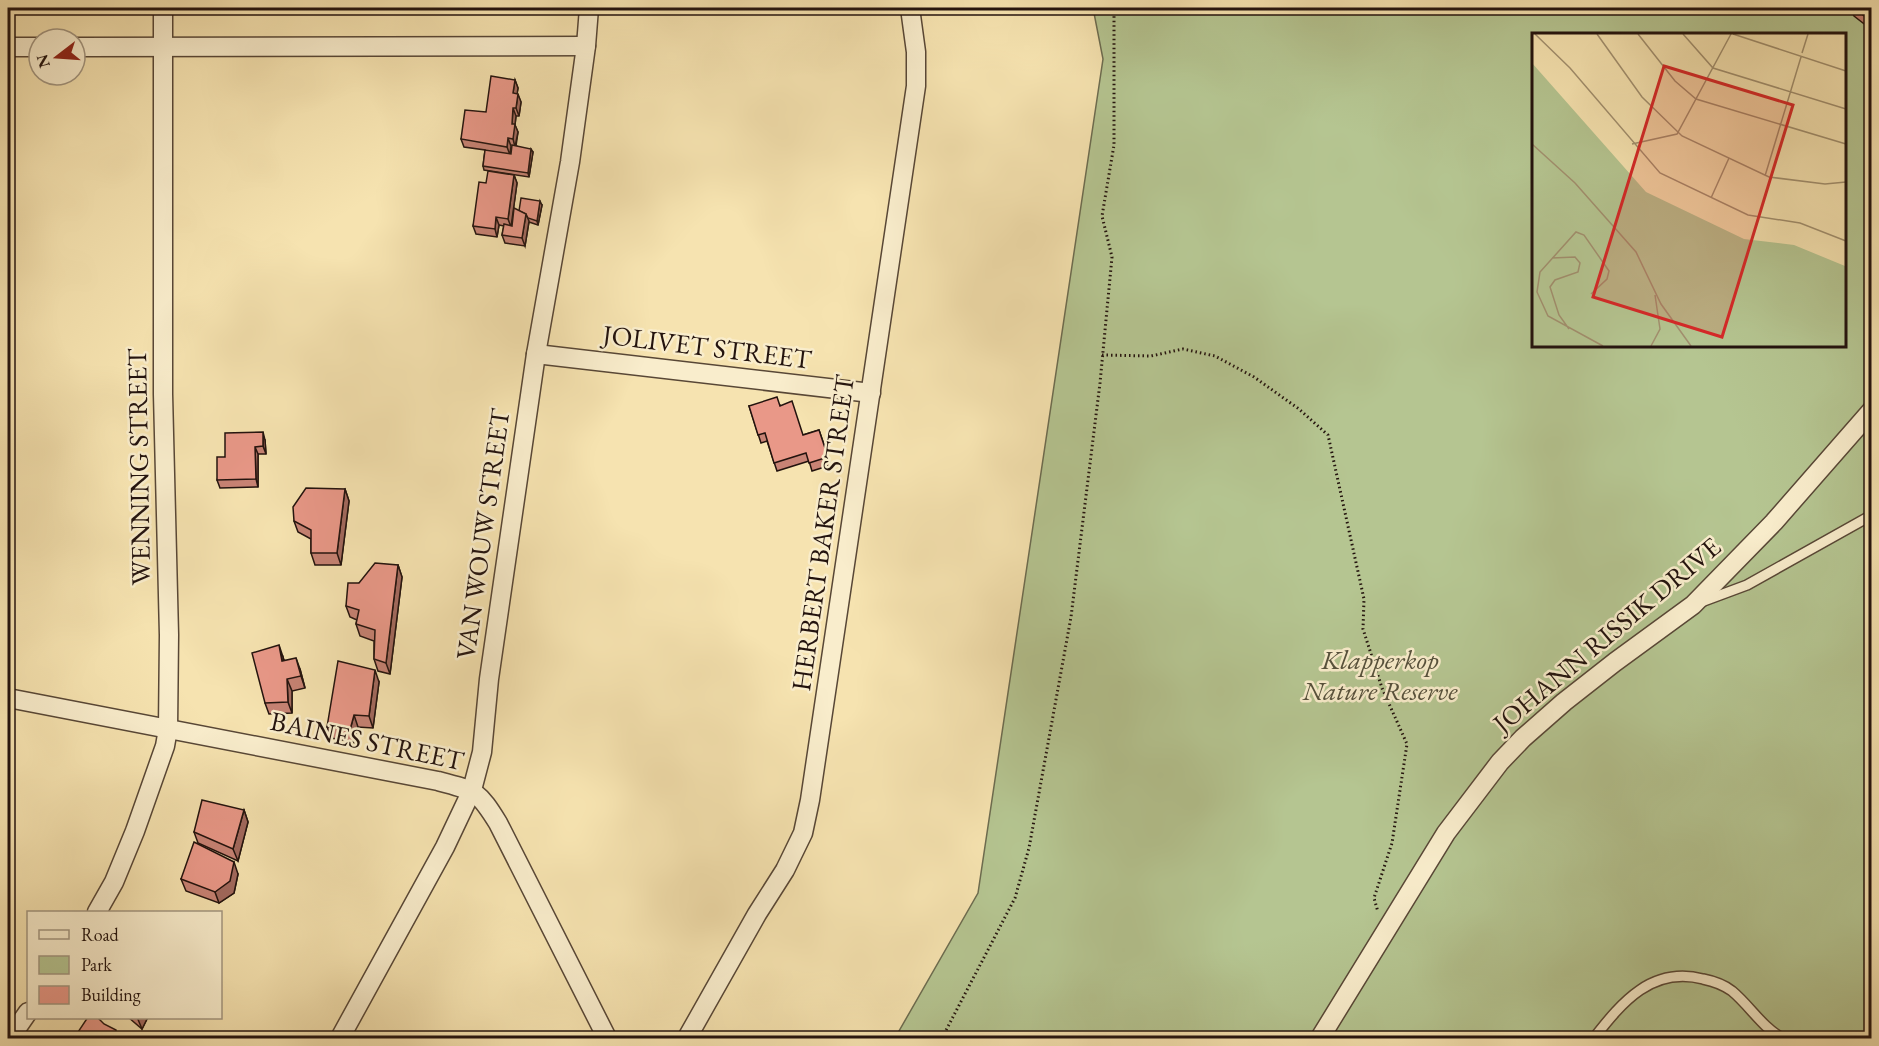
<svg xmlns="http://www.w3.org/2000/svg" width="1879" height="1046" viewBox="0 0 1879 1046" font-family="'EB Garamond',serif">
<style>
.green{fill:#b5c591;stroke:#6c6c50;stroke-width:1.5;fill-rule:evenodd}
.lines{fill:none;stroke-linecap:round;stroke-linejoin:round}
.lane-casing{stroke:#584736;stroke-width:12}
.street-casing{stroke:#584736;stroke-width:21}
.path{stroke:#23130e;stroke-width:3;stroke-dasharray:1.5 3;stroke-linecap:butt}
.lane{stroke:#f9edcc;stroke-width:9}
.street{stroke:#f9edcc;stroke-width:18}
.wall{fill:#c88375;stroke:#23130e;stroke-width:1.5}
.shaded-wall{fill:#a36a5f;stroke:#23130e;stroke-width:1.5}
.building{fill:#e99888;stroke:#23130e;stroke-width:1.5}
.labels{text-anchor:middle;stroke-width:5;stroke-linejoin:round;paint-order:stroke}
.street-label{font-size:27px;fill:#23130e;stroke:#f9edcc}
.park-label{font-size:27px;font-style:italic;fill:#56513c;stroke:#f9edcc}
.inset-road{fill:none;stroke:#a2906f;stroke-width:1.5}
.view{fill:#d62828;fill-opacity:0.15;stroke:#d62828;stroke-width:3}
.inset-edge{fill:none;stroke:#23130e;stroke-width:3}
</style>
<rect width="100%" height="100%" fill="#f6e3b0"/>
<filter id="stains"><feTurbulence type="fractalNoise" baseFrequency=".00333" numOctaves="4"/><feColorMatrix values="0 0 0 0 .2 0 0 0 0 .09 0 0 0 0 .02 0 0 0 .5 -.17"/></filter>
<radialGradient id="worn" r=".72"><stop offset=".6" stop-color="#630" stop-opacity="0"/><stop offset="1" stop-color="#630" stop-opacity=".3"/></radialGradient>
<path class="green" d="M1093 8H1871V1038H895L978 893 1103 59ZM1534 34H1844V345H1534Z"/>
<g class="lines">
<defs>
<g id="lane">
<path d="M1704 601 1747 585 1872 515"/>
<path d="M1594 1038C1622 1002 1652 966 1703 979 1713 981 1724 985 1732 991 1750 1006 1762 1027 1782 1038"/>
</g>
<g id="street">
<path d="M8 47H39"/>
<path d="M75 47 586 46"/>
<path d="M536 354 871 393"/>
<path d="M8 698 438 781C475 791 477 789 498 823L607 1038"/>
<path d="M97 912 114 882 135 831 165 746 168 729 169 635 163 394V8"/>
<path d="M10 1038 28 1012"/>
<path d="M340 1038 445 847 472 790 482 752 489 679 536 354 570 162 586 46 589 8"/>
<path d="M687 1038 757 914 785 870 803 833 810 800 916 86V52L910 8"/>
<path d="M1320 1038 1446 833 1500 762 1523 738 1564 702 1615 662 1693 605 1774 522 1872 410"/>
</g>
</defs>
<use href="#lane" class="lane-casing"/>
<use href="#street" class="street-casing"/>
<g class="path">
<path d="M1102 355 1151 356 1183 349 1215 356 1254 377 1299 409 1328 435 1364 599 1363 629 1382 688 1407 744 1392 843 1374 898 1378 912"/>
<path d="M942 1038 1015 898 1029 848 1071 617 1100 383 1112 257 1102 216 1114 145V8"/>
</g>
<use href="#lane" class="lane"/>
<use href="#street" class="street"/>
</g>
<g class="wall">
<path d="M945 8H965L946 11Z"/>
<path d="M1850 8H1872V30L1854 16Z"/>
<path d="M515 80 518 88 517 93 521 102 519 116H516L515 125 518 132 516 146 533 152 529 177 484 170 483 166 485 150 464 147 461 139 486 112Z"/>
<path d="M514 175 517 183 511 226 519 211 542 205 538 225 529 222 525 246 505 243 502 235 504 226 499 225 497 237 476 234 473 226 486 183Z"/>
<path d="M780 405 803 435 819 430 831 465 812 471 809 461 777 471 767 441 761 443 749 406Z"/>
<path d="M265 440 266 454H258V487L220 488 217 480 225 457Z"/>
<path d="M345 489 349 501 341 565H315L311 553V539L298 532 294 521Z"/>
<path d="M398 565 402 577 390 674 378 671 374 659V641L360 636 356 624 357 620 350 617 346 606 359 583Z"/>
<path d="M283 657 284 660 300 669 305 688 292 691V713L269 714 265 703Z"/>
<path d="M379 682 373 728 358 727 354 742 331 738 327 727Z"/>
<path d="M244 810 248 822 238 861 198 843 194 832Z"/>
<path d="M238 874 234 893 219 903 186 891 181 879Z"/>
<path d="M128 1017H148L142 1029Z"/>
</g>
<g class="shaded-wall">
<path d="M515 80 518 88 516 101 513 93Z"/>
<path d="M518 94 521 102 519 116 516 108Z"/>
<path d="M513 108 516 116 515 125 518 132 515 147 513 139 512 124Z"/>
<path d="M508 138 511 146 510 155 507 147Z"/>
<path d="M531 149 533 152 529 177 528 173Z"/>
<path d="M514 175 517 183 511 227 508 219Z"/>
<path d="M540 201 542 205 538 225 537 221Z"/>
<path d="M526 214 529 221 525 246 522 238Z"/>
<path d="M496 217 499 225 497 237 495 229Z"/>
<path d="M263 432 265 440 266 454 263 446Z"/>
<path d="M255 447 258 454V487L256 479Z"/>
<path d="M345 489 349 501 341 565 337 553Z"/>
<path d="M398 565 402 577 390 674 386 663Z"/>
<path d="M279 645 283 657 286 673 282 661Z"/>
<path d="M296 658 300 669 305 688 301 676Z"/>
<path d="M375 670 379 682 373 728 369 716Z"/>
<path d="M287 679 292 691V713L288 702Z"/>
<path d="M354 715 358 727 354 742 350 730Z"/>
<path d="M244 810 248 822 238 861 233 849Z"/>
<path d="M234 862 238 874 234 893 219 903 215 892Z"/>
<path d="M137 1017H148L142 1029Z"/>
</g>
<g class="building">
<path d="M1854 8H1872V22Z"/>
<path d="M491 76 515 80 513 93 518 94 516 108H513L512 124H515L513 139 508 138 507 147 461 139 465 110 486 112Z"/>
<path d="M512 145 531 149 528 173 483 166 485 150 511 154Z"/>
<path d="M488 171 514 175 508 219 496 217 495 229 473 226 479 182 486 183Z"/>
<path d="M521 198 540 201 537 221 528 218 526 214 519 211Z"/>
<path d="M514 208 526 214 522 238 502 235 504 224 512 226Z"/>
<path d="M777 397 780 406 792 401 803 435 819 430 828 457 809 463 806 453 774 463 765 433 758 435 749 406Z"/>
<path d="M263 432V446L255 447 256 479 217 480V457H225V433Z"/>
<path d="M306 488 345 489 337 553H311V530L294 521 293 507Z"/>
<path d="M375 563 398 565 386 663 374 659 375 630 356 624 359 610 346 606 348 583H359Z"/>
<path d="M279 645 282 661 296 658 301 676 287 679 288 702 265 703 252 653Z"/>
<path d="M338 661 375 670 369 716 354 715 350 730 327 727Z"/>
<path d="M202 800 244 810 233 849 194 832Z"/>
<path d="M194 842 234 862 230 881 215 892 181 879Z"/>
<path d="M88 1017H97L104 1024 116 1030V1038H80L78 1032Z"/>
</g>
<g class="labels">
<g class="street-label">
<text transform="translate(707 347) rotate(7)" y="9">JOLIVET STREET</text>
<text transform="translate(139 467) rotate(-91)" y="9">WENNING STREET</text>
<text transform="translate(823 533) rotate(-82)" y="9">HERBERT BAKER STREET</text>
<text transform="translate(483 534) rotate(-82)" y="9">VAN WOUW STREET</text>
<text transform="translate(1607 635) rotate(-40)" y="9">JOHANN RISSIK DRIVE</text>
<text transform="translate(367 741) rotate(12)" y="9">BAINES STREET</text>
</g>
<g class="park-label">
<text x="1380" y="669">Klapperkop<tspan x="1380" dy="31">Nature Reserve</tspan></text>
</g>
</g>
<g transform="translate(1532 33)">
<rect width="314" height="314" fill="#f6e3b0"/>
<path d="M0 30 114 159 212 206 262 212 313 233V313H0Z" fill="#b5c591"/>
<path class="inset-road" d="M3 1 38 35 128 140 216 182 268 190 314 208M65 1 110 64 150 103 237 144 293 151 314 149M106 1 143 48 164 66 314 111M151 1 181 35 314 76M201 1 314 38M270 20 276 1M0 111 43 150 104 219 129 271 159 313M100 111 145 101 199 1M233 143 269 24M179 165 197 125M20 225 43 224 48 230 46 239 23 247 18 254 27 282 37 296M59 261 75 246 77 238 52 202 44 199 8 239 5 259 16 283 71 313M119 313 128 296 123 262"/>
<path class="view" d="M132 33 261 72 190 304 61 264Z"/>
<rect width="314" height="314" class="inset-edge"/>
</g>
<rect width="1879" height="1046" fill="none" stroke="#f6e3b0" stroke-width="30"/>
<rect x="9" y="9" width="1861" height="1028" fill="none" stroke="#23130e" stroke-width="3"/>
<rect x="15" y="15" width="1849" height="1016" fill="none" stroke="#23130e" stroke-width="1.5"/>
<rect x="27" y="911" width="195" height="108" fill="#f9edcc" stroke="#a39680" stroke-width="1.5"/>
<rect x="39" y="930" width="30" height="9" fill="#f9edcc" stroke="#a39680" stroke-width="1.5"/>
<text x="81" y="941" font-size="18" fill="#23130e">Road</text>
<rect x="39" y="956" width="30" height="18" fill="#b5c591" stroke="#a39680" stroke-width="1.5"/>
<text x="81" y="971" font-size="18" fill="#23130e">Park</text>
<rect x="39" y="986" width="30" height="18" fill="#e99888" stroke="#a39680" stroke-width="1.5"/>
<text x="81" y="1001" font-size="18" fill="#23130e">Building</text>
<g transform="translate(57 57) rotate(253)"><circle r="28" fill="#f9edcc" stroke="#a39680" stroke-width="1.5"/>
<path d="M0-4.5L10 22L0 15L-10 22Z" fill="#8f2418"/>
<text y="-9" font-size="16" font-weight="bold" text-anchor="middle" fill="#23130e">N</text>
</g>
<rect width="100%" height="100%" filter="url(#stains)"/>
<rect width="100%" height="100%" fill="url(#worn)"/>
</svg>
